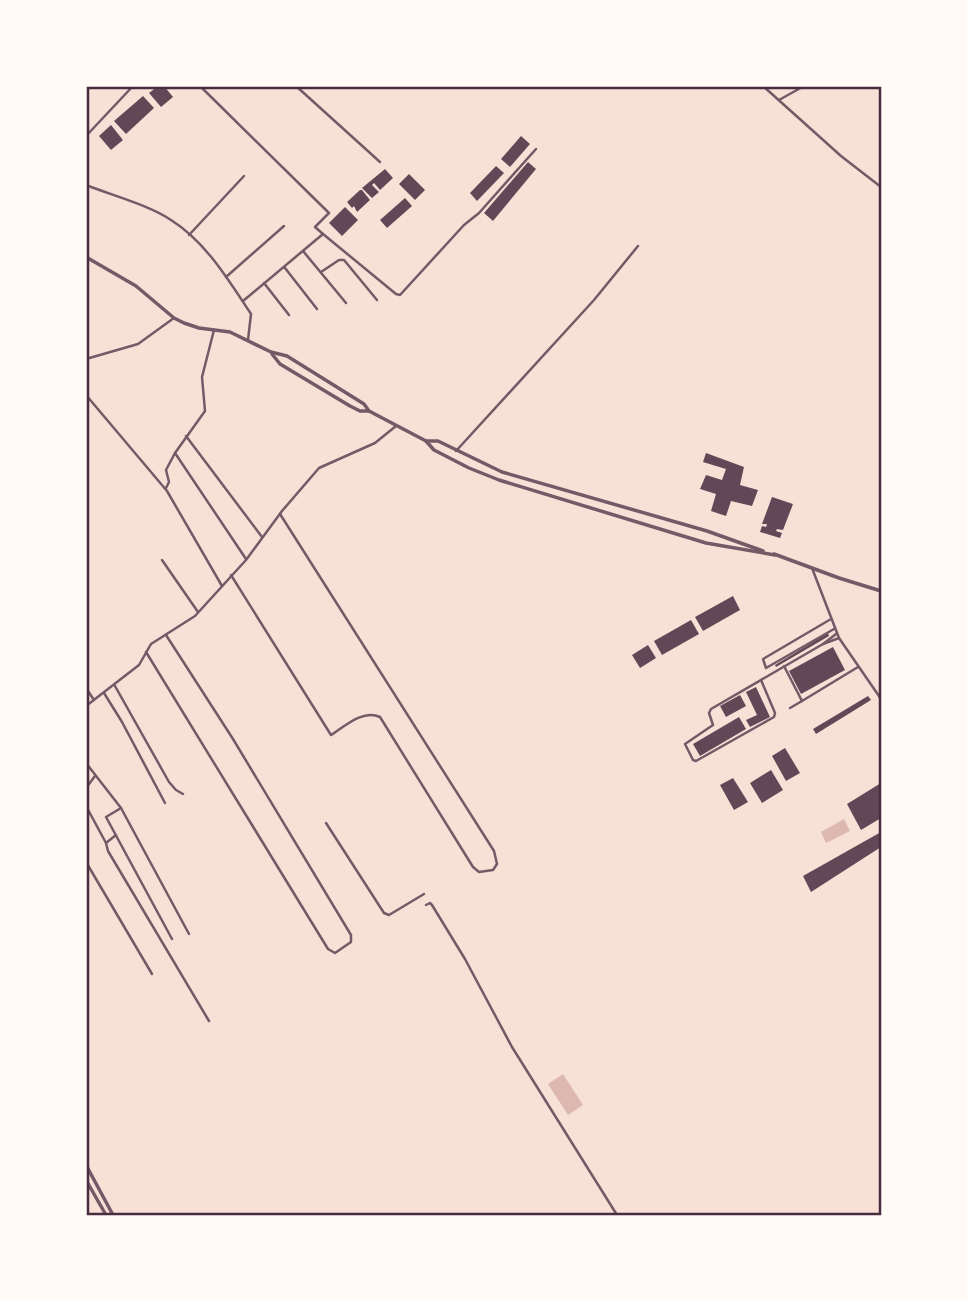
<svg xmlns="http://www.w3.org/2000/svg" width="967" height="1301" viewBox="0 0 967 1301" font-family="'Libre Baskerville',serif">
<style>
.water{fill:#dcb8b0}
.building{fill:#644757}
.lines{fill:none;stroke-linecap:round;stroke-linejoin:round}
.minor{stroke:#755966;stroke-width:2.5}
.tertiary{stroke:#755966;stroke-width:3.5}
.neatline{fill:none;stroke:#4a2c40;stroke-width:2.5}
</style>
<rect width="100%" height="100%" fill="#f7e1d7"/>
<g class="water">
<path d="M844 819 850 831 826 843 821 832Z"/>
<path d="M563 1074 583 1105 568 1115 548 1084Z"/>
</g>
<g class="building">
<path d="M158 86H164L173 97 161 107 149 93Z"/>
<path d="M143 96 154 108 126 134 114 121Z"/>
<path d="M111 125 123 140 111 150 99 136Z"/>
<path d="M521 136 530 144 510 167 501 159Z"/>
<path d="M528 162 536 169 493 221 484 213Z"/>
<path d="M496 166 504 173 477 201 470 193Z"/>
<path d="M385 169 393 178 380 190 374 183 372 185 379 192 372 198 362 188Z"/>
<path d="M409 174 425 190 415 200 399 184Z"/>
<path d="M360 190H362L370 200 357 212 354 206 352 208 347 202Z"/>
<path d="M405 198 412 206 387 228 380 220Z"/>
<path d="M345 207 358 220 342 236 329 223Z"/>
<path d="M706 453 744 467 740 485 758 490 752 506 731 501 726 516 711 511 716 494 700 489 706 475 722 480 726 469 703 462Z"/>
<path d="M772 497 793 504 783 530 777 529 776 531 782 533 780 538 760 532 762 526 766 527 767 524H762Z"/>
<path d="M733 596 740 610 703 631 695 617Z"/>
<path d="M691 620 699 634 662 655 654 641Z"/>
<path d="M828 633 829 636 776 667 775 665Z"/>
<path d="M648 645 656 658 640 668 632 655Z"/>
<path d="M833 647 845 670 801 694 789 671Z"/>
<path d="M756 687 770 717 750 727 746 720 757 715 746 692Z"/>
<path d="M740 695 746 706 726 717 720 706Z"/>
<path d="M868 696 871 700 816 734 813 729Z"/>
<path d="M739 717 746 729 700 756 693 744Z"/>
<path d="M785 748 800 773 786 781 772 756Z"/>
<path d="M771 770 783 790 762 803 750 783Z"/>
<path d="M733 778 748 802 734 810 720 785Z"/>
<path d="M881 783V818L861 830 847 804Z"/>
<path d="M881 832V847L811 892 803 876Z"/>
</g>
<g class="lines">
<g class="minor">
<path d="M200 86 329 213 315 227 323 234 243 301"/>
<path d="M296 86 380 162"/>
<path d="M763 86 841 156 881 187"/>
<path d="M779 100 804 86"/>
<path d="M86 136 133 86"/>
<path d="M86 185C111 195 149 205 171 220 206 242 229 281 251 314L248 340"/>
<path d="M323 234 396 294 400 295 464 225 479 213 536 149"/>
<path d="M189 235 244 176"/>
<path d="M303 251 346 303"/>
<path d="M285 268 317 309"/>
<path d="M321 272 339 260H344L377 300"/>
<path d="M226 277 284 226"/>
<path d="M264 283 289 315"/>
<path d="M214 330 202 377 205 411 175 453 246 559"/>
<path d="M86 359 138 344 174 318"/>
<path d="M86 395 167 491 222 586"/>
<path d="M186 436 262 537"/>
<path d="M456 451 594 300 638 246"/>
<path d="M166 488 169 482 166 470 175 453"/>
<path d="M162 560 198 612"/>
<path d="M812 568 839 638 881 699"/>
<path d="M231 575 331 735C345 726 363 709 380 717L473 867 479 872 493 870 497 864 494 851 280 514"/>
<path d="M831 619 763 659 766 668 834 629"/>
<path d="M823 644 836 634"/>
<path d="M146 652 328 949 335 953 351 942V935L233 739 166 635"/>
<path d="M784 666 802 701 858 667"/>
<path d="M761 680 775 713 774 717 696 761 693 760 685 744 713 725 709 713 711 709 823 644 839 638"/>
<path d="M115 686 169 782 176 790 183 794"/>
<path d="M86 688 94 700"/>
<path d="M104 693 122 722 165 803"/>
<path d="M86 706 139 665 151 644 195 616 246 560 282 511 319 468 375 443 396 426"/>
<path d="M790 708 802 701"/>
<path d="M86 763 121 808"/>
<path d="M86 788 95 776"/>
<path d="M86 806 106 843"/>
<path d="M326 823 384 913 389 915 424 894"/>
<path d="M116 835 106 843 108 851 209 1021"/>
<path d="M86 862 152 974"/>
<path d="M426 905 430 903 432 905 465 959 512 1047 617 1215"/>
<path d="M172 939 106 817 121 808 189 934"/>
</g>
<g class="tertiary">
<path d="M86 257 136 286 174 318 184 323 199 328 230 332 271 352 287 356 364 404 369 411 426 441 434 450 469 468 499 480 706 543 775 555"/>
<path d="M272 354 280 364 350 406 360 411H369"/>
<path d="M426 441H438L502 472 707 531 763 551"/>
<path d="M774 554 839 578 881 591"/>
<path d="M86 1165 113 1215"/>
<path d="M86 1180 106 1215"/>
</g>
</g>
<rect width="967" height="1301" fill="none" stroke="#fffaf5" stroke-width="175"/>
<rect x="88" y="88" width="792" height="1126" class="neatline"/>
</svg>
